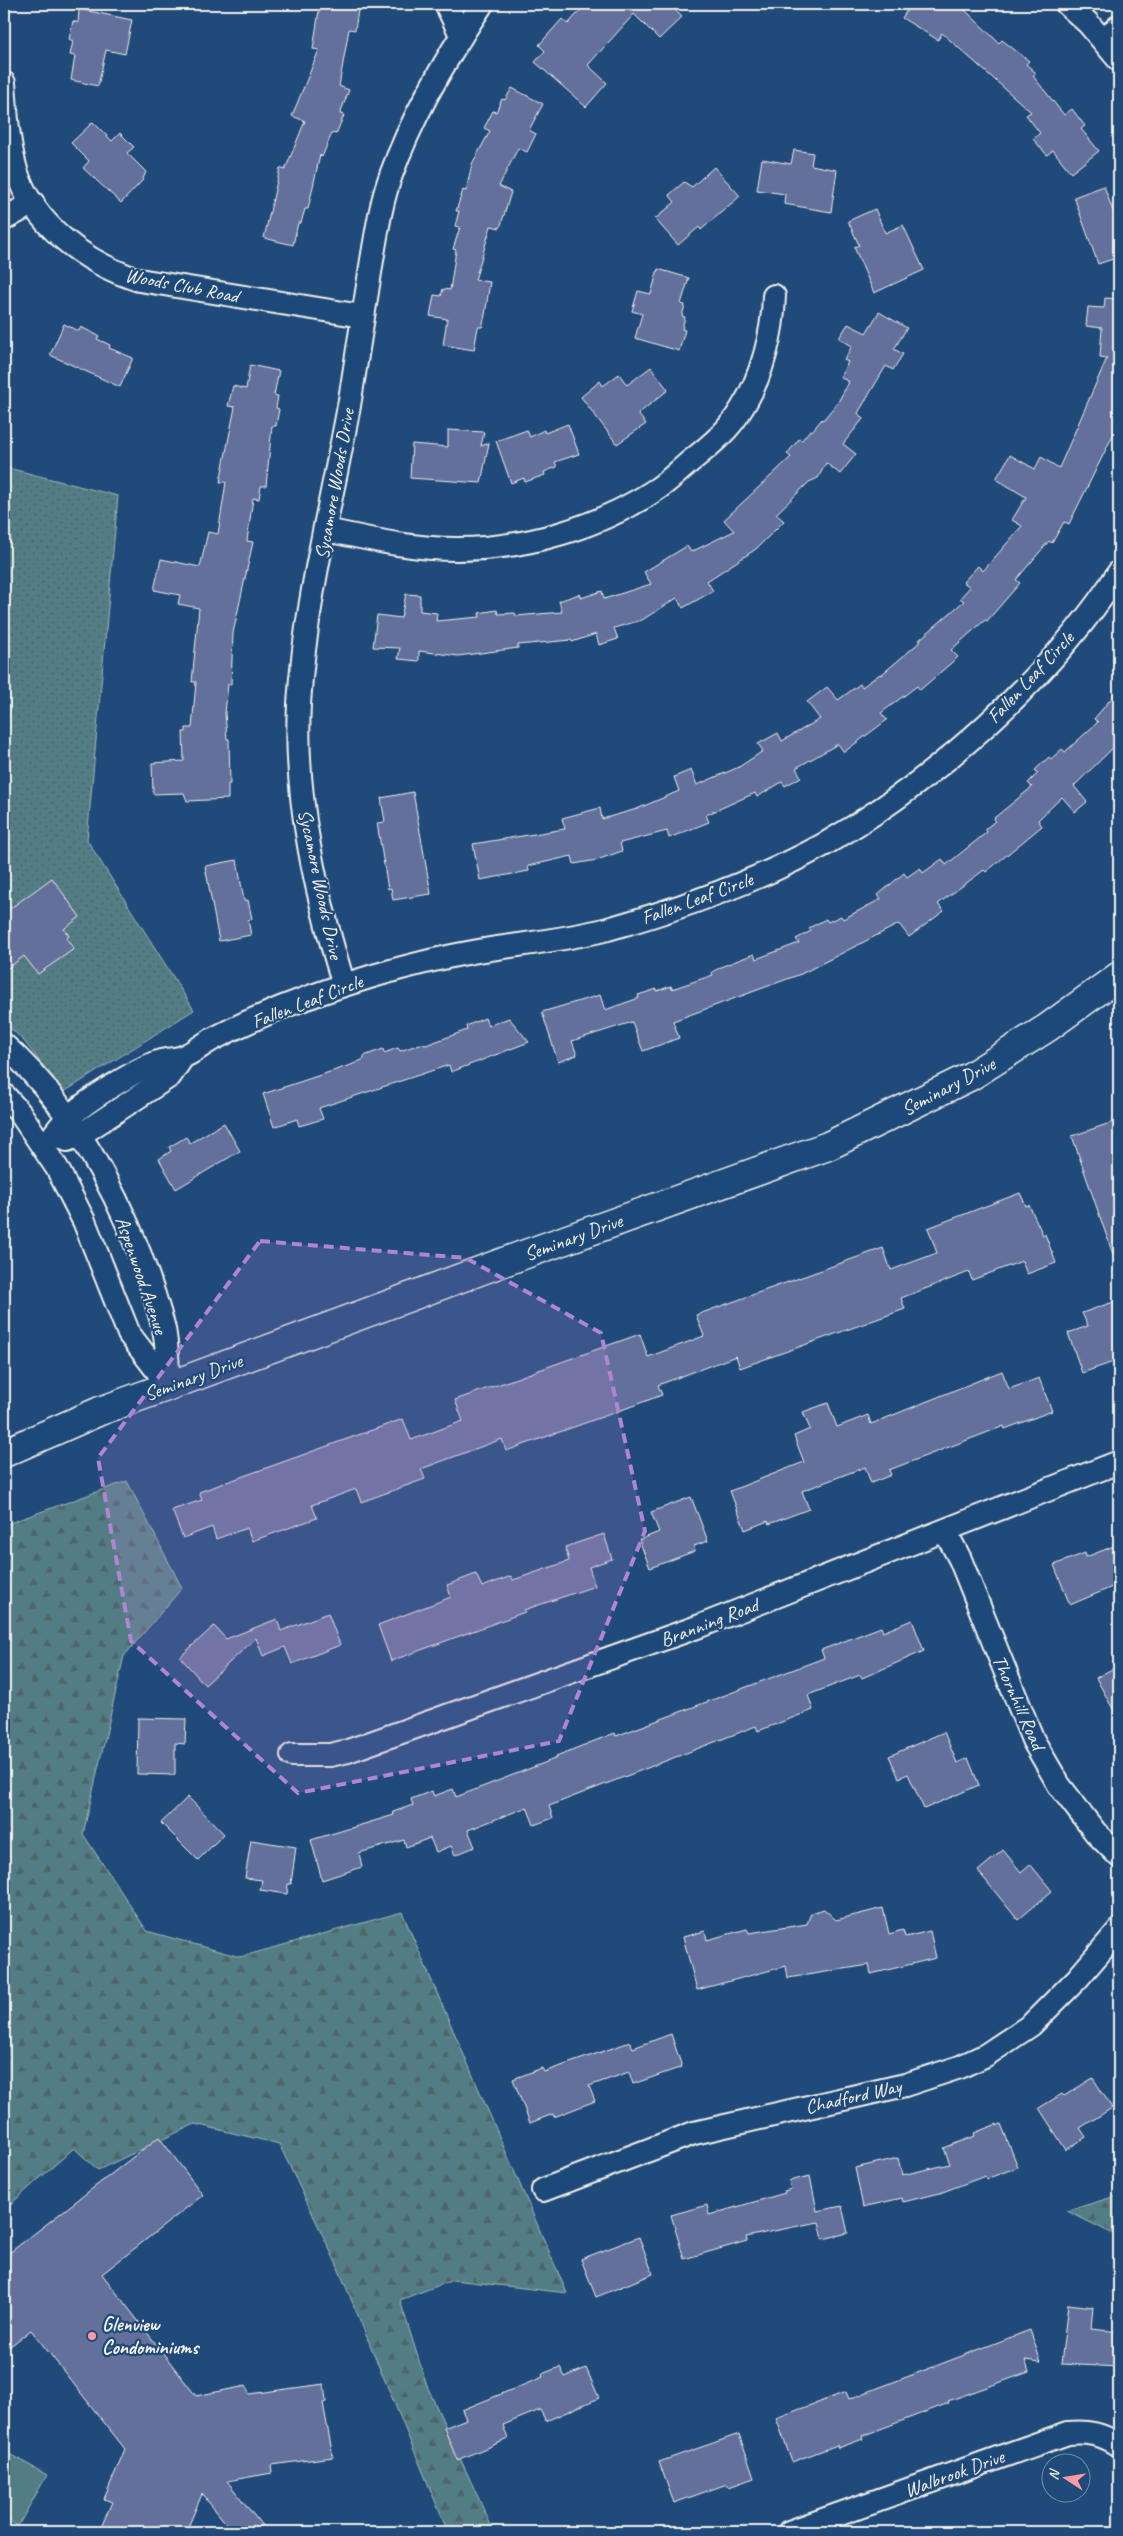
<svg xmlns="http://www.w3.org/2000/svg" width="1123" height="2536" viewBox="0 0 1123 2536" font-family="Caveat,sans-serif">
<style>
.grass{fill:#537d85;stroke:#a4b7b6}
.forest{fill:url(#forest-firs);stroke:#a4b7b6}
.park{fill:url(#park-dots);stroke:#a4b7b6}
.building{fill:#63709c;stroke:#f4f1e8}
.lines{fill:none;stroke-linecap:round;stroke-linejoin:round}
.street-casing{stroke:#f4f1e8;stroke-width:26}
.primary-casing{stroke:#f4f1e8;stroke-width:31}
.street{stroke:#1f4a7a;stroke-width:22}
.primary{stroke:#1f4a7a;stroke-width:28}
.marked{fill:#b185d1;fill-opacity:0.2;stroke:#b185d1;stroke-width:4;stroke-dasharray:10 6;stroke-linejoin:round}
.poi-dot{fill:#ff9aa2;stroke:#1f4a7a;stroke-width:2}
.labels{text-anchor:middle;stroke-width:4.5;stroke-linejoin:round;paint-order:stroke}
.street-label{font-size:20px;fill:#f4f1e8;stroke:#1f4a7a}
.poi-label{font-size:20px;font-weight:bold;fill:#f4f1e8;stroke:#1f4a7a;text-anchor:start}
</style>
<defs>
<pattern id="forest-firs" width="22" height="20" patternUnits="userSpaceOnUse" patternTransform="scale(1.25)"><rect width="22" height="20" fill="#537d85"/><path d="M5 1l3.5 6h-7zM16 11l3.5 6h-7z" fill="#4e6569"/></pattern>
<pattern id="park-dots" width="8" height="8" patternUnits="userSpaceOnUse" patternTransform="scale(1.25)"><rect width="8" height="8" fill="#537d85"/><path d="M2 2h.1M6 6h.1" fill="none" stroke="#4e6569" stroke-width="1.8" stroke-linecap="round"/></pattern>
</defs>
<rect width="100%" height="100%" fill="#1f4a7a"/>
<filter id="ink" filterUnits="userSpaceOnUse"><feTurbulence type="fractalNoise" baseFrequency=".02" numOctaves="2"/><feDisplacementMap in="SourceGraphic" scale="10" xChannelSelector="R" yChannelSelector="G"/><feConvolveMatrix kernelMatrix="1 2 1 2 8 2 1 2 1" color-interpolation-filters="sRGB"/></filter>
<g filter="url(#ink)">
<path class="grass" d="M4 2451 47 2475 18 2526 4 2518Z"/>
<g class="forest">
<path d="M127 1481 182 1588 124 1656 83 1834 147 1931 240 1957 402 1912 567 2293 453 2280 400 2300 427 2386 494 2532H448L336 2263 279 2144 195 2124 98 2170 74 2148 4 2210V1525Z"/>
<path d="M1119 2195V2237L1067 2211Z"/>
</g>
<path class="park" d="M4 467 118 496 87 840 194 1010 64 1092 23 1040 4 1022Z"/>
<g class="building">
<path d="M320 4H359L355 30 349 29 339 86 349 90 340 114 344 115 336 134 332 133 322 157 320 155 308 209H305L301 223H298L293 245 264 238 280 168 285 170 305 121 292 116 319 50 313 49Z"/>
<path d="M586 4H669L682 17 659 39 634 14 588 65 607 83 586 107 535 62 545 51 539 45 562 19 568 24Z"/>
<path d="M911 4H956L965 10 999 43 1002 40 1029 61 1026 64 1036 73 1033 76 1064 115 1072 109 1085 126 1081 129 1099 151 1071 173 1053 150 1047 155 1033 139 1040 133 1026 115 1031 112 942 33 938 40 902 18Z"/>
<path d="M79 9 132 20 125 54 106 50 98 86 71 80 75 56 70 55 73 41 69 39 73 21 78 23Z"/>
<path d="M512 88 543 104 529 130 536 134 527 152 518 148 499 186 511 192 500 228 491 226 475 280 490 282 485 315 482 327H478L474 350 443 345 447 319 430 316 434 295 441 296 443 289 450 290 456 250 453 249 460 227 455 226 459 211H456L463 190 466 191 472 164 490 131 484 128 493 111 496 112 502 99 505 100Z"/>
<path d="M93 122 112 141 120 133 134 147 127 153 146 172 142 181 121 203 83 168 89 161 71 143Z"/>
<path d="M794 150 813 153 811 165 837 170 831 212 784 204 785 194 757 190 762 159 791 164Z"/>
<path d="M714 167 740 196 701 230 699 227 678 245 655 219 675 202 669 195 684 182 692 187Z"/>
<path d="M1104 186 1113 211 1119 209V257L1098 264 1074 197Z"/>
<path d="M875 209 885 233 903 225 924 270 874 293 854 247 859 245 848 221Z"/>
<path d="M658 269 689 278 681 304 685 305 682 316 685 317 682 329 685 330 679 351 635 338 642 314 632 311 638 291 651 294Z"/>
<path d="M1105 298 1119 299V435L1114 433 1069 524 1064 522 1052 543 1049 541 1016 580 1020 583 987 621 985 620 951 650 958 657 920 690 917 686 881 713 887 720 844 752 838 744 796 768 801 777 785 786 782 782 757 797 755 793 706 815 709 822 669 838 667 831 620 843 622 851 597 860 574 864 572 856 528 866 529 871 480 880 473 844 565 829 562 818 600 808 602 819 637 809 679 791 674 777 691 770 697 785 739 767 763 751 758 744 778 733 782 741 820 719 807 702 827 687 838 700 860 684 862 687 880 674 881 675 921 641 919 640 964 601 960 598 970 587 963 582 978 566 983 571 1022 526 1012 520 1026 497 996 479 1010 455 1035 469 1041 457 1059 468 1107 358 1100 357 1102 328 1086 326 1088 307 1104 308Z"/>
<path d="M879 312 907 328 894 349 903 354 893 370 886 366 858 413 863 419 843 444 856 454 840 474 826 463 818 478 809 482 776 514 784 521 756 549 707 581 713 591 683 608 677 598 642 620 614 628 618 639 599 645 596 634 572 642 571 640 518 645V648L458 656 419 651V661L398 659 400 648 373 647 377 615 401 618 406 594 420 595V611L437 613 436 621 480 617 479 613 497 610 498 614 515 613 516 616 562 612 559 601 579 594 581 598 602 591 604 599 651 584 644 572 687 546 691 552 734 531 724 520 791 457 787 454 799 439 802 440 810 430 812 431 822 419 823 420 838 402 849 382 840 377 848 362 844 360 852 346 839 338 848 324 866 333Z"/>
<path d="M64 324 79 331 81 327 99 336 97 339 110 345 109 348 133 358 120 387 50 355Z"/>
<path d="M250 365 279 371 274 395 278 396 276 408 279 409 276 426H272L266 486H261L259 499 253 498 247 541 253 542 233 633 231 684H228L225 713 227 739H229L230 784H228V799L187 801 184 793 153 794 152 763 184 761 183 732H186V728H192L196 682H192L199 608 178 604 180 595 154 590 161 559 200 567 208 532 218 534 226 482H220L235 407 228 406 233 386 246 389Z"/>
<path d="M651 367 668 390 638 414 646 424 617 444 581 397 600 381 603 386 619 374 627 385Z"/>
<path d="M568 424 579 454 555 462 557 467 544 472 545 475 525 482 524 478 511 483 496 441 527 430 530 437 544 430 545 433Z"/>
<path d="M448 430 484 432 481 446 489 443 481 483 410 478 412 444 448 447Z"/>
<path d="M1119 689V742L1074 786 1087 802 1075 812 1062 797 1038 820 1042 826 986 872 984 870 938 904 944 911 909 937 899 924 801 974 673 1021 679 1038 643 1051 632 1022 572 1041 577 1055 558 1062 542 1012 600 995 605 1010 639 998 638 995 657 989V991L671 986 672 989 713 975 712 972 723 966 754 954 756 959 799 943 796 939 811 931 809 928 826 919 828 922 841 916 843 919 881 899 878 895 904 873 907 877 920 868 923 873 942 859 946 865 987 832 985 829 995 821 994 818 1032 787 1028 783 1038 773 1035 770 1049 757 1051 759 1062 749 1065 752 1098 722 1094 719Z"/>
<path d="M413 792 431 894 393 900 391 888 388 889 377 823 385 822 381 798Z"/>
<path d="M237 860 244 901 248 900 252 919 248 920 251 935 219 941 205 866Z"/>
<path d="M52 878 80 917 64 929 69 936 66 938 74 949 38 974 24 956 4 971V913Z"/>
<path d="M485 1018 488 1026 509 1018 529 1042 451 1072 449 1065 319 1108 323 1119 299 1126 297 1119 274 1127 263 1094 351 1065 364 1059V1056L383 1049 384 1053 398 1048 400 1051 420 1044 426 1045 467 1030 466 1026Z"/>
<path d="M1119 1120V1263H1116L1072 1136Z"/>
<path d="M224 1123 240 1151 176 1189 159 1159 171 1151 169 1147 186 1137 190 1143Z"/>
<path d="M1020 1193 1026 1206 1029 1205 1043 1235 1045 1234 1056 1263 1027 1274 1022 1261 972 1280 969 1272 901 1298 905 1309 768 1358 740 1368 736 1356 658 1385 662 1395 616 1412 506 1451 502 1439 421 1469 425 1479 361 1502 356 1489 312 1505 317 1518 252 1541 247 1528 216 1539 212 1527 183 1538 172 1510 202 1500 199 1492 403 1419 411 1440 463 1421 455 1400 640 1334 648 1357 704 1336 696 1315 883 1248 891 1270 937 1253 928 1228Z"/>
<path d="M1119 1300V1360L1082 1373 1068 1333 1088 1326 1082 1313Z"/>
<path d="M1002 1371 1009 1389 1039 1378 1052 1411 1005 1429 1004 1426 889 1470 891 1475 871 1483 865 1467 802 1491 809 1509 769 1524 768 1521 745 1530 730 1491 804 1462 794 1436 810 1429 803 1412 828 1403 837 1427 868 1415 871 1424Z"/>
<path d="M691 1497 708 1541 694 1546 695 1551 650 1568 639 1540 659 1532 651 1512Z"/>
<path d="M604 1534 612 1559 589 1567 595 1586 524 1610 525 1612 391 1661 378 1625 451 1597 447 1585 476 1574 482 1587 511 1576 513 1580 569 1561 565 1547Z"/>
<path d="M1119 1544V1584L1070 1605 1054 1565 1085 1553 1086 1557Z"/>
<path d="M328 1613 340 1645 292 1664 285 1647 263 1656 256 1638 205 1685 180 1657 214 1626 226 1639 277 1619 281 1631Z"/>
<path d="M912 1620 924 1651 862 1678 860 1675 808 1695 813 1710 758 1731 756 1726 549 1806 553 1818 534 1825 527 1807 468 1830 475 1847 455 1855 451 1846 436 1852 430 1838 406 1847 404 1840 359 1853 362 1867 322 1880 311 1840 394 1815 393 1812 413 1805 411 1799 432 1791 434 1796 453 1789 456 1797 557 1758 556 1756 615 1733 616 1736 824 1658 821 1650 881 1627 883 1632Z"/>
<path d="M1119 1665V1720L1096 1678Z"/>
<path d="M138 1718 186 1719 185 1744 175 1743V1775L137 1774Z"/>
<path d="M944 1732 957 1763 968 1758 979 1785 924 1809 908 1774 899 1778 889 1756Z"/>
<path d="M188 1797 224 1834 198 1860 161 1823Z"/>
<path d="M251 1840 296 1847 291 1884H288L287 1894 260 1890 262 1880 245 1878Z"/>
<path d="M1003 1850 1021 1872 1030 1864 1052 1891 1018 1920 978 1871Z"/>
<path d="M883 1908 889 1934 903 1930 905 1937 930 1931 936 1958 871 1974 869 1965 788 1978 786 1966 697 1990 683 1937 705 1931 707 1940 747 1929 749 1933 807 1924 811 1913 824 1909 836 1920Z"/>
<path d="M671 2034 682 2067 633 2084 629 2072 589 2086 595 2101 554 2117 553 2114 530 2123 513 2079 542 2068 544 2072 630 2042 633 2048Z"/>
<path d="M1093 2078 1112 2108 1080 2128 1086 2137 1066 2150 1039 2108 1062 2094 1064 2096Z"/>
<path d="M997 2124V2126L1001 2124 1018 2167 986 2179 985 2176 940 2193 903 2202 902 2198 863 2207 855 2168 898 2158 902 2175 950 2164 944 2148 975 2136 974 2133Z"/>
<path d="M159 2137 203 2195 102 2274 196 2396 246 2386 249 2394 324 2384 326 2402 323 2403 333 2457 271 2465 272 2473 227 2481 267 2532H233L202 2494 186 2532H99L112 2502 104 2499 125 2449 31 2330 4 2351V2257Z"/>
<path d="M810 2176 817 2211 842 2206 848 2233 823 2239 819 2222 803 2225 746 2237 747 2241 684 2259 671 2215 707 2205 709 2215 785 2193 784 2191 791 2189 789 2181Z"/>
<path d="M639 2237 653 2274 596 2297 581 2259Z"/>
<path d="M1068 2304 1093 2307 1091 2329 1119 2332V2367L1061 2364Z"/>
<path d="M1030 2330 1041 2362 1025 2360 1029 2372 948 2401 949 2403 862 2436 863 2439 838 2448 837 2445 792 2462 776 2418 846 2392 849 2399Z"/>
<path d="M560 2367 565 2377 586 2368 599 2398 546 2421 540 2410 503 2425 508 2439 457 2460 444 2428 466 2419 462 2410 543 2377 542 2374Z"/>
<path d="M739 2434 754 2478 729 2487 727 2484 674 2503 659 2462Z"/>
</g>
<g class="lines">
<defs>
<g id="street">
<path d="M446 4 461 35"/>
<path d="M1067 4 1088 23 1119 60"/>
<path d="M1103 40 1119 26"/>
<path d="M4 83C6 112 8 142 16 170 33 225 87 264 139 280L362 316"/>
<path d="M4 219 33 203"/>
<path d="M326 530C369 539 412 549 457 549 526 549 600 527 657 489 670 480 681 469 692 460 711 445 730 429 742 408 762 377 773 333 774 296"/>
<path d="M344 985C316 895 294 799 299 704 305 603 331 505 349 406 357 357 364 308 372 260 377 231 381 202 391 175 413 114 446 58 482 4"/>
<path d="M4 1045C82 1114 136 1226 163 1325 168 1344 167 1366 169 1386"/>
<path d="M4 1095 20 1113 57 1168 84 1221 129 1334 169 1386"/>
<path d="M67 1140 80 1135 170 1076 182 1058"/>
<path d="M44 1148C51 1139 58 1127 67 1119 84 1102 135 1070 158 1062 165 1059 175 1060 182 1057 194 1053 204 1043 215 1038 265 1012 319 992 373 976 407 966 443 957 478 951 521 944 565 940 608 929 682 908 758 881 825 844 935 781 1050 678 1119 572"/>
<path d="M945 1531 960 1559 1033 1740 1059 1785 1096 1833 1119 1856"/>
<path d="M292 1755H330L348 1751 700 1626 1119 1462"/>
<path d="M543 2190 694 2133 905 2085 960 2067 986 2055 1031 2025 1077 1979 1119 1930"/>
<path d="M789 2532 1068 2433C1088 2431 1102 2434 1119 2445"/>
</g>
<path id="primary" d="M4 1453 100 1411 169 1386 509 1260 828 1146 971 1076 1047 1028 1119 976"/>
</defs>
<use href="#street" class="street-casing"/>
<use href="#primary" class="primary-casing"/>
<use href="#street" class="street"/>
<use href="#primary" class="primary"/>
</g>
</g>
<path class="marked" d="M260 1241 466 1258 601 1333 645 1531 559 1741 298 1793 131 1641 98 1458Z"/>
<circle class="poi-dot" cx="92" cy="2336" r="5"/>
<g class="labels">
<g class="street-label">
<text transform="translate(182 285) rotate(11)" y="7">Woods Club Road</text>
<text transform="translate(334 484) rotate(-80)" y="7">Sycamore Woods Drive</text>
<text transform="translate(1030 677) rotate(-47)" y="7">Fallen Leaf Circle</text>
<text transform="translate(321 884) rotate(78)" y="7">Sycamore Woods Drive</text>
<text transform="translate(697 898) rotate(-20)" y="7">Fallen Leaf Circle</text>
<text transform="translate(307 1001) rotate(-21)" y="7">Fallen Leaf Circle</text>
<text transform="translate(948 1086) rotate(-28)" y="7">Seminary Drive</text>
<text transform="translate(573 1237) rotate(-20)" y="7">Seminary Drive</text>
<text transform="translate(142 1275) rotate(71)" y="7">Aspenwood Avenue</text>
<text transform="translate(193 1377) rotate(-20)" y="7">Seminary Drive</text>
<text transform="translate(709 1622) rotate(-21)" y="7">Branning Road</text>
<text transform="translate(1019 1702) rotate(66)" y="7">Thornhill Road</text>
<text transform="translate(853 2096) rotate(-13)" y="7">Chadford Way</text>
<text transform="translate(954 2473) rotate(-20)" y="7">Walbrook Drive</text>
</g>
<g class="poi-label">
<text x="102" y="2331">Glenview<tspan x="102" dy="23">Condominiums</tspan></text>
</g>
</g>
<rect width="1123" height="2536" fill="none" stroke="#1f4a7a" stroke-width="20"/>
<rect x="10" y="10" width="1103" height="2516" fill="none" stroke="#f4f1e8" stroke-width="2" filter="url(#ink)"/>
<g transform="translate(1066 2478) rotate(282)"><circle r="24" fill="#1f4a7a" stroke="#748da6"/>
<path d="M0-4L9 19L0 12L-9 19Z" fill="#ff9aa2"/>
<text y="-8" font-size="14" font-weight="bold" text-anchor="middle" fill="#f4f1e8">N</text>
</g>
</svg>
